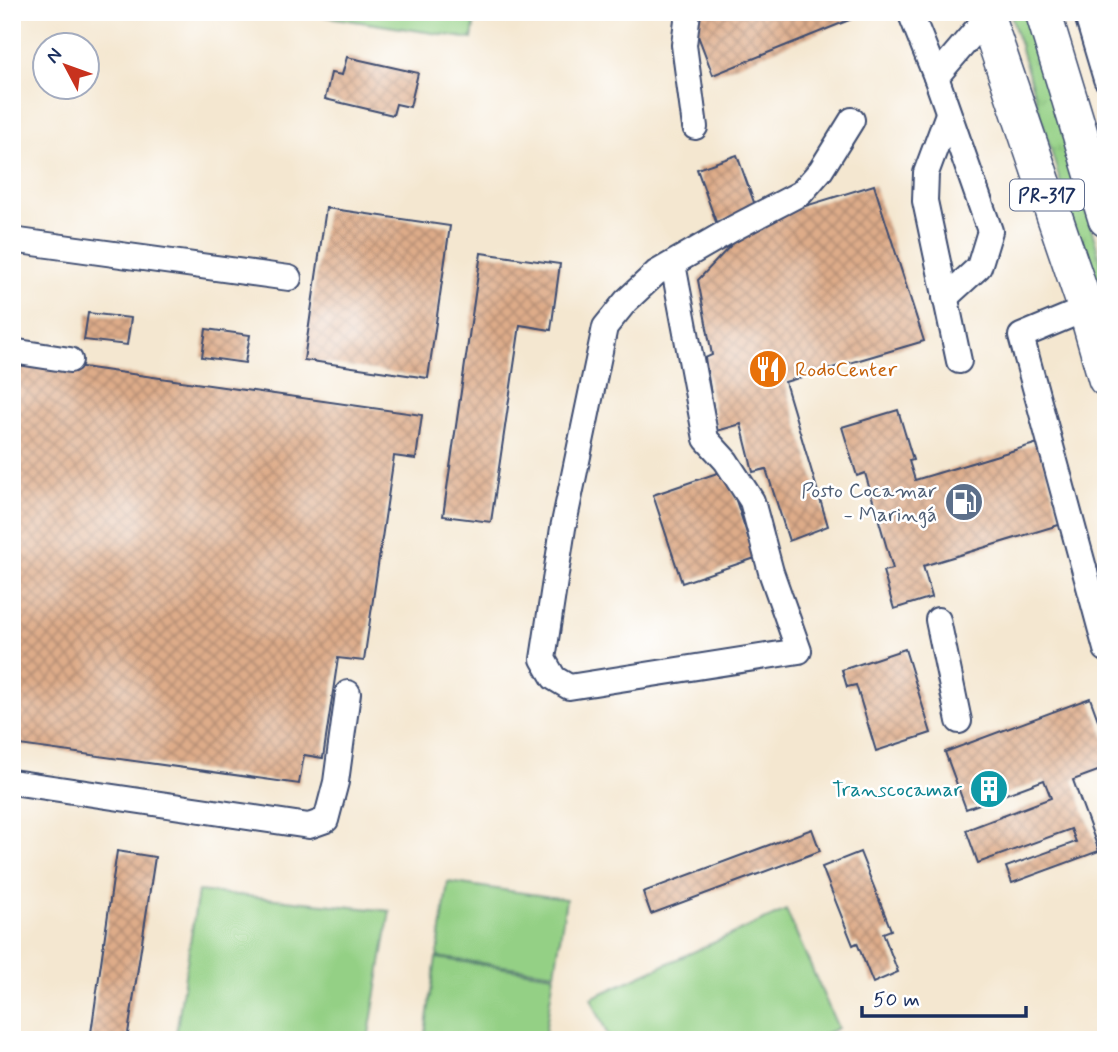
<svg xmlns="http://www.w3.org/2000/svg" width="1118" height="1052" viewBox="0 0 1118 1052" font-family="Mynerve,sans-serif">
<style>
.grass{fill:url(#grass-tufts);stroke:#588072;stroke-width:2}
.garden{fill:#94d085;stroke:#588072;stroke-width:2}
.building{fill:url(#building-cross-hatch)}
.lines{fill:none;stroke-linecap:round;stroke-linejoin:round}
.minor-casing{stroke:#3c4b6f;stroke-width:28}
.highway-casing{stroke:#3c4b6f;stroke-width:38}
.minor{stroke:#fff;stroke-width:24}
.highway{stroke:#fff;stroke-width:35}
.labels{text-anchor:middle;stroke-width:5;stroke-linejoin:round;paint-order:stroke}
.shield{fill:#fff;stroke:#5f6d8e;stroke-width:2}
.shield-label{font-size:19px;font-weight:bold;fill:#1b2f5e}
.food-label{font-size:21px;fill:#c56008;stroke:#fff;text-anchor:start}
.service-label{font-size:21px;fill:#4e5e75;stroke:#fff;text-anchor:end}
.culture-label{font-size:21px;fill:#0d838f;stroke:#fff;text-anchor:end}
</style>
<defs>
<pattern id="grass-tufts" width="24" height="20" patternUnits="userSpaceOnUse" patternTransform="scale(1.75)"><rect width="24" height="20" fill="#94d085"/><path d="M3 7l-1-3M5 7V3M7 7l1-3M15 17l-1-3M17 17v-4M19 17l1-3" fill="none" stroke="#7fb375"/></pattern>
<pattern id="building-cross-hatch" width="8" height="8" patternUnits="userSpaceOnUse" patternTransform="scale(1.75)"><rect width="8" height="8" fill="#deac89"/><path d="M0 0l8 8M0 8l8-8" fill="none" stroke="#b38c73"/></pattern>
</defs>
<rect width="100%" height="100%" fill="#fff"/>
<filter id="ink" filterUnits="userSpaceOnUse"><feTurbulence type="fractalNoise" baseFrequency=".0143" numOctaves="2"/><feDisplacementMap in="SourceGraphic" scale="14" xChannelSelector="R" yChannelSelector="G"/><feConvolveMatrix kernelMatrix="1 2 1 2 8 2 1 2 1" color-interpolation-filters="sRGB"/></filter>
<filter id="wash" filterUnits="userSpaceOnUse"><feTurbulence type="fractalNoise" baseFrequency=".00686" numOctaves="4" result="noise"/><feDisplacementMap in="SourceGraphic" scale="28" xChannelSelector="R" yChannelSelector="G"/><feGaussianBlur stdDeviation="1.57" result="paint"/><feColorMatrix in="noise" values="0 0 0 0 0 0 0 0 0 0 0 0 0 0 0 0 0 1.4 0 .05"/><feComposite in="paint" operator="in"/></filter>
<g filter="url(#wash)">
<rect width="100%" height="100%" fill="#f4e7d0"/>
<path class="grass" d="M1010 12H1027L1106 278V336Z"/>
<g class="garden">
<path d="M296 12H476L472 39Z"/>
<path d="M448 882 566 899 555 973 437 957Z"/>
<path d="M198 891 390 911 368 1040H175Z"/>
<path d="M786 910 838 1028 812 1040H610L591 998Z"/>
<path d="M436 958 554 975 544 1040H471L425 1033Z"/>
</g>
<g id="blocks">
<g class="building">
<path d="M689 12H869L713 75Z"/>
<path d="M347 57 418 73 410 107 396 104 393 115 325 99 331 73 342 75Z"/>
<path d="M737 155 756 208 716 222 697 169Z"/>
<path d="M874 185 924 341 785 382 828 526 789 541 766 469 753 472 741 424 717 431 705 358 712 355 698 280 753 222Z"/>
<path d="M326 208 450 226 428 378 304 360Z"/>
<path d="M481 253 560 264 551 330 520 325 491 522 443 516Z"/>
<path d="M88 313 131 318 127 345 84 340Z"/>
<path d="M206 329 250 335 245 363 202 357Z"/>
<path d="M12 357 422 415 416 459 394 456 364 661 338 658 323 758 304 755 299 784 12 744Z"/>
<path d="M898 410 913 460 909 461 915 480 1038 443 1062 524 923 566 932 597 894 609 883 571 893 569 865 473 857 476 842 427Z"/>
<path d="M726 470 755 558 682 583 653 495Z"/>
<path d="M905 649 931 733 876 751 856 685 847 687 842 670Z"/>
<path d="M1090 698 1106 742V768L1073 780 1099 851 1012 883 1006 867 1076 842 1071 829 978 863 966 830 1051 798 1044 780 966 809 945 752Z"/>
<path d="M812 829 820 851 651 914 643 892Z"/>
<path d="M117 851 155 857 127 1040H90Z"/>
<path d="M860 852 891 930 883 933 898 972 873 983 857 943 853 945 822 867Z"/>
</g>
</g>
</g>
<g filter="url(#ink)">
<use href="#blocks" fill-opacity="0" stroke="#3c4b6f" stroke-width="2"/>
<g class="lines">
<defs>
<g id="minor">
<path d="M688 12 684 45 695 127"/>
<path d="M910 12 936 77 990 231 979 267 945 298"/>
<path d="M1086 12 1106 79"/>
<path d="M936 77 987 17"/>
<path d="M948 114 926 173 925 201 959 361"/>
<path d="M12 240 289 278"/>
<path d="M673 264 706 439 726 461 752 501 771 572 799 651 569 687 554 678 543 659 563 528 605 327 626 301 656 273 734 228 801 193 821 170 852 120"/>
<path d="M1086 309 1021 336 1106 649"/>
<path d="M12 351 70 360"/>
<path d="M938 620 959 721"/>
<path d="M12 782 309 826 326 820 336 782 348 693"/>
</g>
<g id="highway">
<path d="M985 12 1086 309 1106 379"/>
<path d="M1043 12 1106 219"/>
</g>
</defs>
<use href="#minor" class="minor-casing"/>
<use href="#highway" class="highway-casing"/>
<use href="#minor" class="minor"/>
<use href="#highway" class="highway"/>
</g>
</g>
<defs>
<symbol id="restaurant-disc" viewBox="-11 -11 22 22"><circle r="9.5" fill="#e8710a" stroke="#fff"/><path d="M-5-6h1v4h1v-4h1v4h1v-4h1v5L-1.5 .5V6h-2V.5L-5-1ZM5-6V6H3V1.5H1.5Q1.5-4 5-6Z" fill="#fff"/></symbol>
<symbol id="fuel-disc" viewBox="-11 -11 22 22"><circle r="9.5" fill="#5c6f8a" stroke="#fff"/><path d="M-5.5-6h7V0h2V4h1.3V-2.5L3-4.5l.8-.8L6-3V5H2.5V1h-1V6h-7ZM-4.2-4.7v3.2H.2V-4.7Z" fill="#fff"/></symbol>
<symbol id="building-disc" viewBox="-11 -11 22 22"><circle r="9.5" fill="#0f9aa8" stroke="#fff"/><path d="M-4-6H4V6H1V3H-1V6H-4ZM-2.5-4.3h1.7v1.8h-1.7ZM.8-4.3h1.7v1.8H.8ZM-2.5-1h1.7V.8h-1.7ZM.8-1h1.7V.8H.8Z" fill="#fff"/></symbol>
</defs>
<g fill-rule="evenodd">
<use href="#restaurant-disc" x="746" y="347" width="44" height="44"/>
<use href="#fuel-disc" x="942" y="480" width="44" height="44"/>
<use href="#building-disc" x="967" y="767" width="44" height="44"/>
</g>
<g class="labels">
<rect class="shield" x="1010" y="179.5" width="74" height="31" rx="5"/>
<g class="shield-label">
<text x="1047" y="202">PR-317</text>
</g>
<g class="food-label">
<text x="795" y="376">RodoCenter</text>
</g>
<g class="service-label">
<text x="937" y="497">Posto Cocamar<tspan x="937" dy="24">- Maringá</tspan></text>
</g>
<g class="culture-label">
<text x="962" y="796">Transcocamar</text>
</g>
</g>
<rect width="1118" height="1052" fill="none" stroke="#fff" stroke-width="42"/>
<g transform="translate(66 66) rotate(311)"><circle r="33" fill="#ffffff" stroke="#a4acbf" stroke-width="2"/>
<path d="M0-5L12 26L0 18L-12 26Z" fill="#c8321e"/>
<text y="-10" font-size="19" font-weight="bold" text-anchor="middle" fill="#1b2f5e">N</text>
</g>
<path d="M862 1006v10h164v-10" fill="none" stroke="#1b2f5e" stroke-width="3.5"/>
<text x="873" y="1006" font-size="21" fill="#1b2f5e" stroke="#ffffff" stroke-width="5" paint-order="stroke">50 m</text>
</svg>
